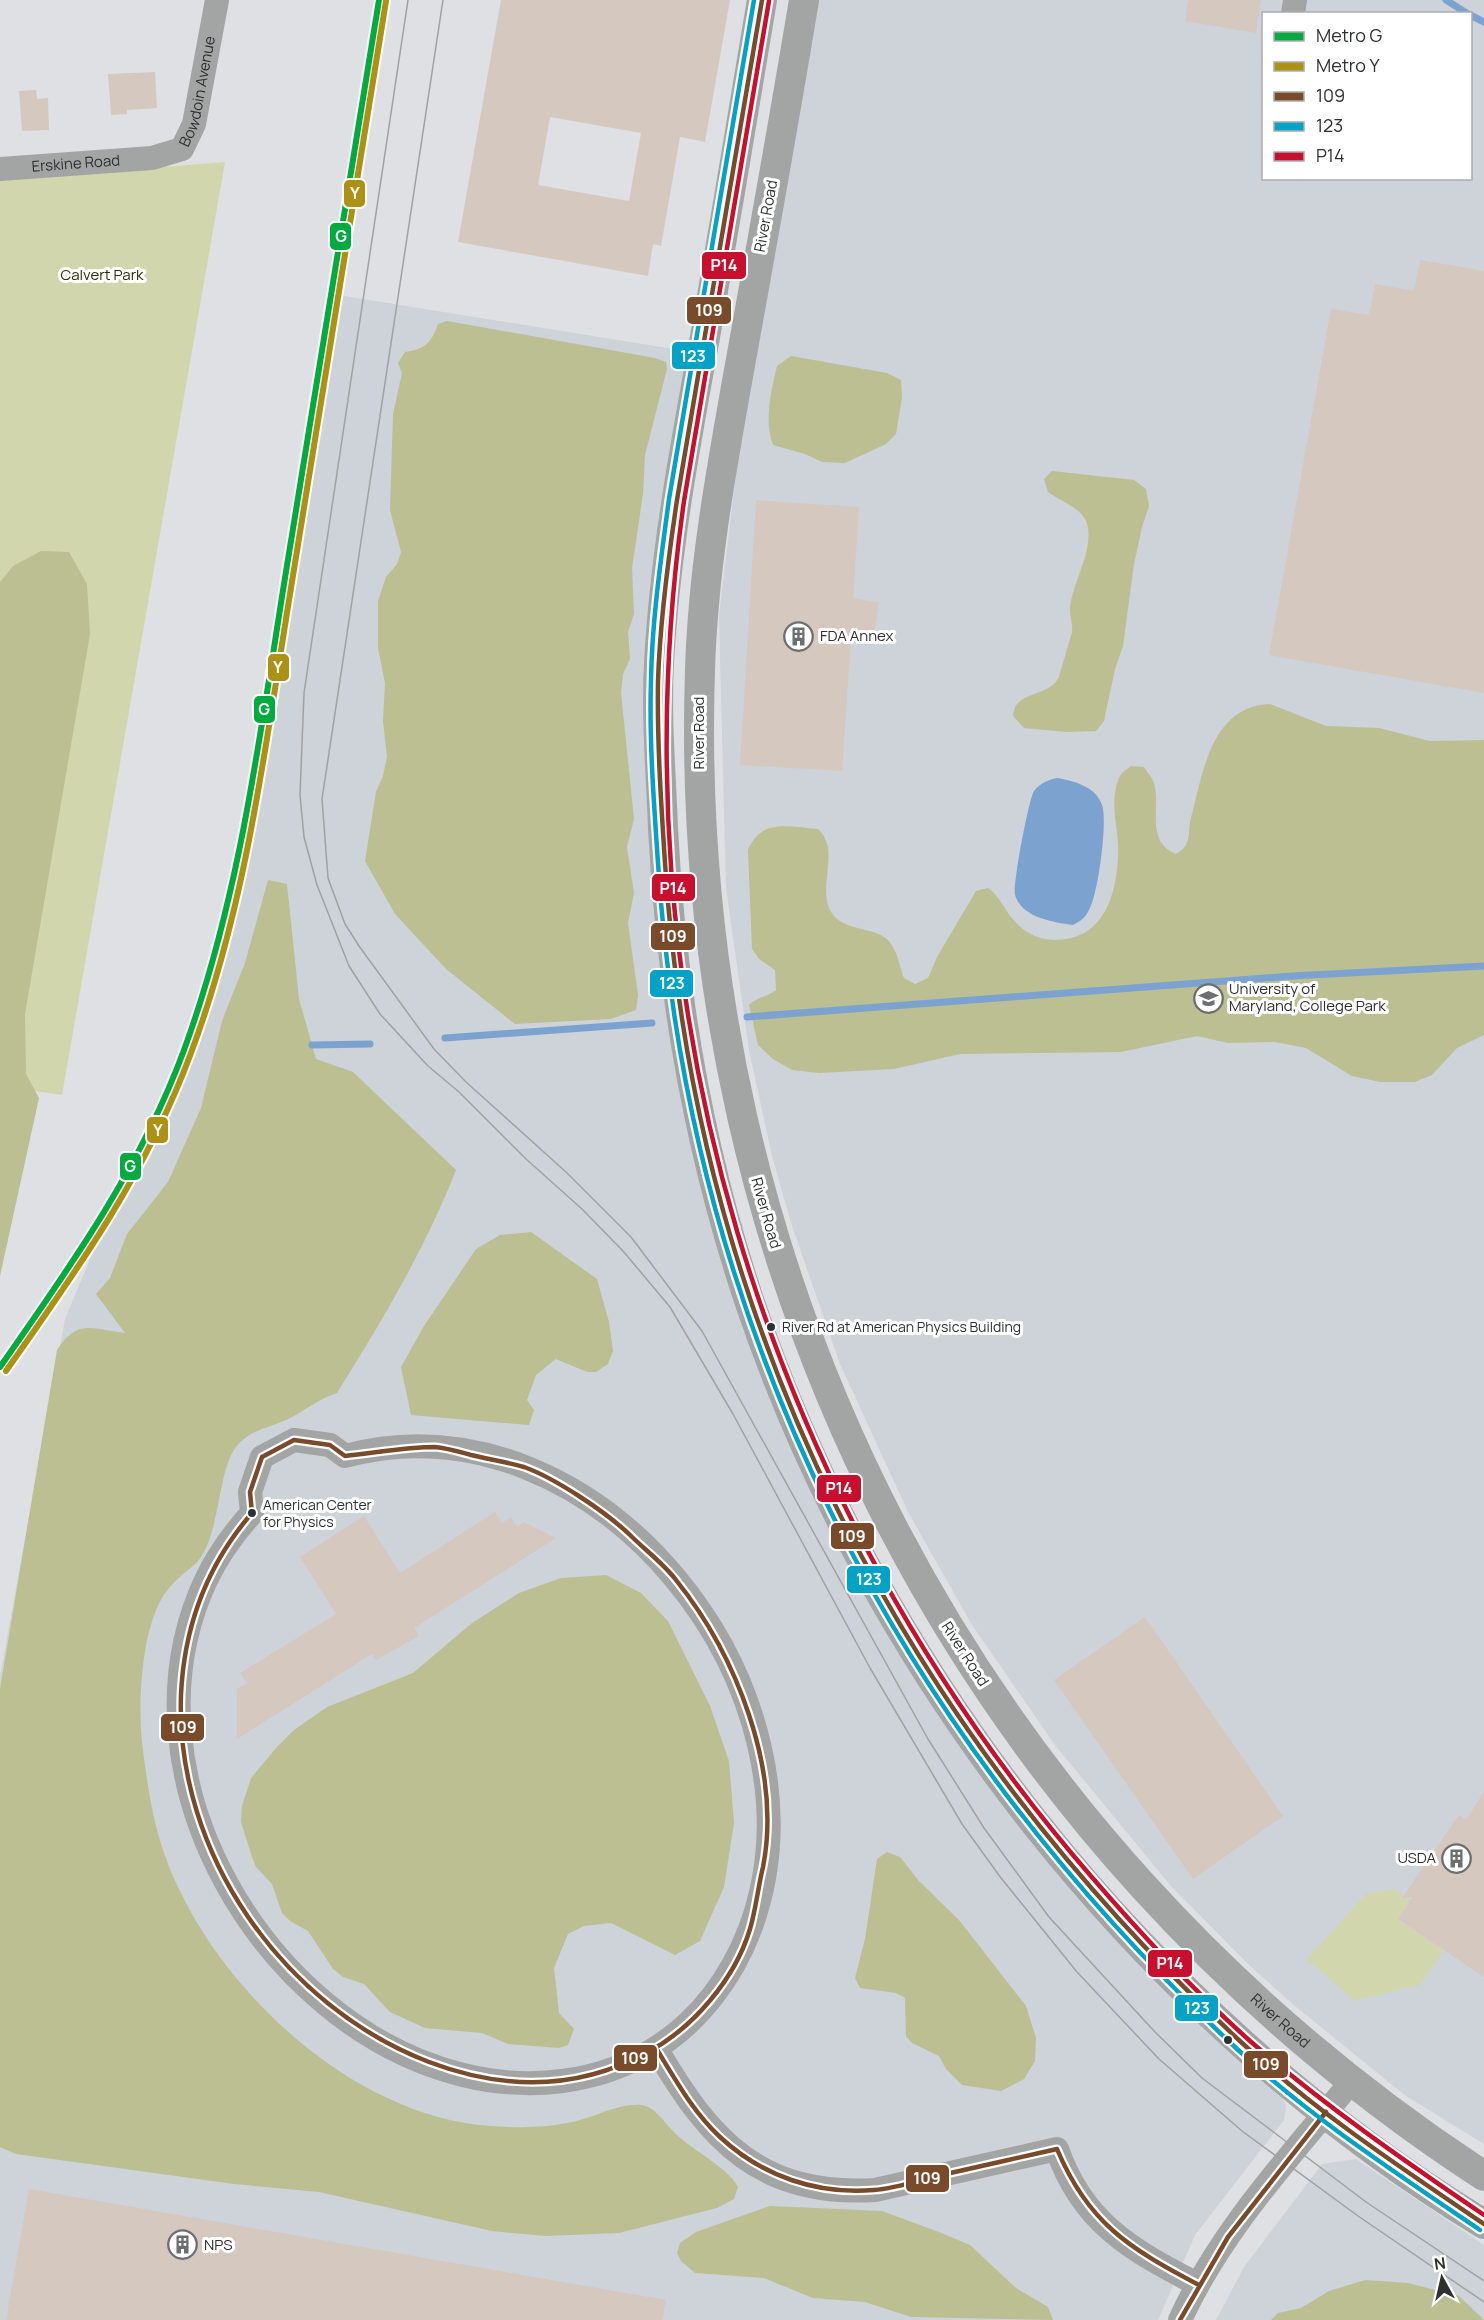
<svg xmlns="http://www.w3.org/2000/svg" width="1484" height="2320" viewBox="0 0 1484 2320" font-family="Manrope,sans-serif">
<style>
.built{fill:#cdd3d9;fill-rule:evenodd}
.green{fill:#d2d6ad}
.forest{fill:#bbbf91}
.water{fill:#7ca3cf}
.lines{fill:none;stroke-linecap:round;stroke-linejoin:round}
.stream{stroke:#7ca3cf;stroke-width:7}
.building{fill:#d5c8bf;fill-rule:evenodd}
.minor{stroke:#a3a4a4;stroke-width:24}
.tertiary{stroke:#a3a4a4;stroke-width:30}
.tram{stroke:#a1a1a2;stroke-width:1.5}
.bus-1-casing{stroke:#fff;stroke-width:9}
.bus-2-casing{stroke:#fff;stroke-width:9}
.bus-3-casing{stroke:#fff;stroke-width:9}
.bus-1{stroke:#7a4b2a;stroke-width:4.5}
.bus-2{stroke:#02a3c6;stroke-width:4.5}
.bus-3{stroke:#c8102e;stroke-width:4.5}
.metro-1-casing{stroke:#fff;stroke-width:10}
.metro-2-casing{stroke:#fff;stroke-width:10}
.metro-1{stroke:#02ab3f;stroke-width:6}
.metro-2{stroke:#ac9114;stroke-width:6}
.bus-dot{fill:#2f3032;stroke:#fff;stroke-width:2}
.labels{text-anchor:middle;stroke-width:6;stroke-linejoin:round;paint-order:stroke}
.bus-label{font-size:14px;fill:#2f3032;stroke:#fff;text-anchor:start}
.street-label{font-size:15px;fill:#2f3032;stroke:#fff}
.park-label{font-size:15px;fill:#2d2f09;stroke:#fff}
.poi-label{font-size:15px;fill:#2f3032;stroke:#fff;text-anchor:start}
.line-badge{stroke:#fff;stroke-width:2}
.badge-label{font-size:16px;text-anchor:middle;font-weight:bold;fill:#fff}
</style>
<rect width="100%" height="100%" fill="#dee0e3"/>
<g class="built">
<path d="M819 0H1484V2144L1406 2096 1295 2006 1248 1964 1171 1886 1055 1745 972 1625 908 1512 840 1364 792 1226 772 1156 749 1050 726 888 719 616 738 458ZM1264 14H1470V178H1264Z"/>
<path d="M338 295 692 352 649 709 717 1216 912 1664 1276 2083 1286 2106 1284 2120 1195 2235 1158 2320H0V1676L65 1319 93 1252 173 1097 227 934 262 768Z"/>
<path d="M1356 2159 1484 2245V2320H1216L1244 2267 1322 2164Z"/>
</g>
<g class="green">
<path d="M225 162 62 1095 0 1086V180Z"/>
<path d="M1395 1889 1410 1901 1398 1920 1444 1950 1420 1985 1355 2001 1307 1959 1367 1893Z"/>
</g>
<g class="forest">
<path d="M447 321 655 358 666 362 667 369 645 455 643 494 632 568 634 614 628 632 630 659 623 674 621 693 634 819 627 847 634 893 628 923 638 995 636 1010 611 1019 515 1024 446 969 395 914 365 861 376 792 383 776 387 757 383 721 385 683 378 648V601L386 577 397 564 401 552 390 510 393 414 402 373 398 363 405 352C426 349 431 343 438 324Z"/>
<path d="M791 356 887 373 901 380 902 398 896 434 886 444 845 463 822 462 805 454 773 445C764 419 771 393 777 366Z"/>
<path d="M1052 471 1134 480 1146 489 1149 506 1142 527 1134 564 1123 646 1115 669 1104 721 1096 731 1067 732 1024 728 1013 716C1014 690 1049 698 1059 677 1060 673 1071 636 1072 632 1073 625 1070 617 1070 609 1072 583 1092 555 1088 528 1086 509 1061 502 1048 492L1044 479Z"/>
<path d="M41 551 69 552 87 584 90 634 25 1014 26 1074 39 1098 0 1276V582L13 566Z"/>
<path d="M1270 704 1326 726 1379 728 1430 741 1484 740V1035L1457 1048 1432 1075 1415 1082H1380L1352 1076 1306 1048 1275 1042 1228 1043 1197 1036 1121 1052 960 1054 894 1069 819 1073 792 1070 773 1059 758 1045 749 1005C757 997 767 997 776 990L775 970 759 959 752 949 748 850C761 818 789 827 818 829 840 849 819 882 829 908 839 931 867 926 884 937 897 945 899 966 904 978L915 984 928 978 937 957 976 891 988 888C1005 900 1006 921 1031 934 1043 941 1058 941 1071 938 1107 930 1117 888 1118 856 1120 830 1108 804 1119 778 1121 773 1127 769 1131 766L1144 767C1147 772 1152 777 1154 783 1161 809 1145 841 1176 854 1193 845 1187 833 1191 818 1203 773 1211 706 1270 704Z"/>
<path d="M268 880 287 884 299 999 316 1059 353 1072 456 1170C425 1249 382 1321 337 1393 320 1398 307 1409 292 1417 272 1428 251 1428 236 1447 216 1473 221 1543 193 1566 181 1575 170 1585 162 1598 141 1634 138 1703 142 1743 147 1782 152 1819 165 1856 210 1980 338 2104 471 2124 505 2128 540 2129 573 2122 596 2117 618 2103 642 2105 654 2107 663 2120 671 2129 690 2150 727 2166 738 2187L734 2199 717 2208 619 2233 546 2236 492 2231 319 2192 234 2184 16 2154 0 2147V1689L57 1350C78 1318 92 1329 125 1333L96 1294 110 1278 127 1234 168 1182 201 1108 222 1021 245 963Z"/>
<path d="M531 1232 597 1279 609 1322 613 1351 608 1364 596 1372H587L556 1359 536 1375 527 1400 534 1410 529 1425 411 1415 401 1367 424 1326 476 1249 500 1235Z"/>
<path d="M606 1575 641 1593 668 1621 710 1706 729 1761 734 1823 724 1887 700 1941 675 1955 611 1923 584 1926 568 1934 554 1968 559 2013 574 2029 568 2045 559 2048 508 2044 482 2033 425 2028 390 2012 364 1984 343 1977 333 1969 308 1931 290 1921 282 1913 272 1884 256 1867 251 1854 241 1822 242 1806 251 1778 276 1748 294 1730 327 1707 413 1673 472 1623 519 1593 561 1578Z"/>
<path d="M887 1852 900 1857 919 1881 959 1920 1026 2006 1036 2038 1035 2061 1024 2079 1001 2091 962 2085 946 2069 939 2056 912 2043 906 2036 905 1998 896 1993 860 1988 855 1978 865 1939 877 1859Z"/>
<path d="M770 2206 882 2211 939 2232 970 2245 1016 2288 1048 2307 1053 2320 911 2317 865 2302 813 2298 764 2278 695 2273 681 2261 677 2253 680 2243 696 2232Z"/>
<path d="M1365 2280 1408 2283 1459 2296 1484 2320H1271L1278 2313 1301 2308 1329 2291Z"/>
</g>
<path class="water" d="M1057 778C1075 781 1096 787 1102 805 1108 821 1098 895 1089 910 1085 918 1081 921 1073 925 1053 922 1022 918 1015 895 1012 887 1029 798 1034 791 1040 783 1048 780 1057 778Z"/>
<g class="lines">
<g class="stream">
<path d="M1446 0 1468 14"/>
<path d="M1470 15 1484 22"/>
<path d="M747 1017 1292 976 1484 966"/>
<path d="M445 1038 652 1023"/>
<path d="M312 1045 370 1044"/>
</g>
</g>
<g class="building">
<path d="M501 0H730L705 142 680 137 661 246 653 244 648 276 458 242ZM550 117 641 133 629 201 538 185Z"/>
<path d="M1188 0H1261L1256 33 1185 21Z"/>
<path d="M155 72 157 108 127 110V114L111 115 108 74Z"/>
<path d="M36 90 37 99 48 98 49 130 22 131 19 91Z"/>
<path d="M1420 260 1484 271V693L1269 655 1331 309 1369 315 1375 284 1414 291Z"/>
<path d="M756 500 859 507 853 598 879 603 873 641 851 637 842 771 740 765Z"/>
<path d="M495 1512 502 1523 511 1517 517 1527 524 1522 556 1538 414 1628 419 1636 376 1660 372 1654 237 1739V1689L247 1683 240 1673 336 1614 300 1557 364 1516 400 1573Z"/>
<path d="M1145 1617 1283 1816 1193 1879 1054 1680Z"/>
<path d="M1484 1792V1977L1398 1919 1413 1897 1402 1898 1459 1815 1466 1820Z"/>
<path d="M29 2189 666 2300 662 2320H6Z"/>
</g>
<g class="lines">
<g class="minor">
<path d="M1293 14 1295 0"/>
<path id="s1" d="M0 169 152 158 182 149 194 124 217 0"/>
<path d="M294 1440 330 1445 345 1456C598 1388 838 1693 750 1929 732 1977 700 2020 656 2048 598 2084 529 2091 463 2075 264 2026 115 1774 206 1580 218 1555 234 1533 252 1513L250 1492 262 1457Z"/>
<path d="M656 2048C709 2140 760 2197 875 2190L1057 2149C1082 2222 1131 2250 1197 2284"/>
<path d="M1180 2320C1221 2230 1289 2158 1351 2082"/>
</g>
<g class="tertiary">
<path d="M762 0C743 112 725 225 705 337 685 446 665 553 659 663 656 718 661 773 663 828 671 988 698 1147 749 1300 875 1675 1146 2018 1484 2224"/>
<path id="s2" d="M804 0C784 122 762 243 740 365 722 466 703 567 700 670 680 1281 972 1842 1484 2176"/>
</g>
<g class="tram">
<path d="M408 0 304 693 300 795 304 837 317 885 349 966 380 1014 428 1066 459 1092 526 1159 582 1209 623 1251 670 1307 733 1414 870 1668 962 1824 1001 1878 1077 1972 1159 2059 1242 2131 1358 2216 1484 2302"/>
<path d="M443 0 322 799 328 878 345 924 359 946 434 1049 466 1082 566 1172 631 1237 702 1331 928 1739 984 1828 1049 1917 1155 2032 1202 2078 1366 2202 1484 2281"/>
</g>
<defs>
<g id="bus-1">
<path d="M762 0 677 500C668 560 660 620 658 681 657 741 661 802 665 863 695 1327 902 1728 1241 2042 1315 2111 1400 2167 1484 2224"/>
<path d="M294 1440 330 1445 345 1456C375 1453 406 1447 435 1447 447 1448 460 1452 471 1455 488 1459 507 1462 524 1467 555 1478 606 1512 630 1535 645 1550 663 1563 676 1580 736 1655 782 1770 763 1867 758 1887 756 1909 750 1929 735 1979 693 2028 648 2052 577 2091 503 2090 429 2062 283 2006 175 1853 181 1695 184 1627 207 1565 252 1513L250 1492 262 1457Z"/>
<path d="M656 2048C675 2079 693 2112 720 2137 762 2176 817 2195 874 2190 898 2188 923 2179 946 2174 983 2166 1020 2157 1057 2149 1088 2223 1129 2248 1197 2284"/>
<path d="M1180 2320 1228 2237 1326 2112"/>
</g>
<path id="bus-2" d="M754 0 669 499C661 559 652 620 651 680 649 741 654 803 658 863 688 1330 896 1731 1236 2048 1310 2117 1396 2173 1480 2230"/>
<path id="bus-3" d="M769 1 684 501C613 998 762 1496 1090 1875 1140 1933 1193 1990 1250 2041 1324 2105 1403 2160 1484 2215"/>
</defs>
<use href="#bus-1" class="bus-1-casing"/>
<use href="#bus-2" class="bus-2-casing"/>
<use href="#bus-3" class="bus-3-casing"/>
<use href="#bus-1" class="bus-1"/>
<use href="#bus-2" class="bus-2"/>
<use href="#bus-3" class="bus-3"/>
<defs>
<path id="metro-1" d="M0 1367C71 1266 141 1167 184 1050 239 900 259 741 284 584 316 390 347 195 379 0"/>
<path id="metro-2" d="M6 1371C78 1269 147 1172 191 1053 246 906 265 748 290 594 322 397 354 199 386 1"/>
</defs>
<use href="#metro-1" class="metro-1-casing"/>
<use href="#metro-2" class="metro-2-casing"/>
<use href="#metro-1" class="metro-1"/>
<use href="#metro-2" class="metro-2"/>
</g>
<defs>
<symbol id="building-ring" viewBox="-11 -11 22 22"><circle r="9.5" fill="#fff" stroke="#6c6e70" stroke-width="1.5"/><path d="M-4-6H4V6H1V3H-1V6H-4ZM-2.5-4.3h1.7v1.8h-1.7ZM.8-4.3h1.7v1.8H.8ZM-2.5-1h1.7V.8h-1.7ZM.8-1h1.7V.8H.8Z" fill="#6c6e70"/></symbol>
<symbol id="university-ring" viewBox="-11 -11 22 22"><circle r="9.5" fill="#fff" stroke="#6c6e70" stroke-width="1.5"/><path d="M0-5L7-2L0 1L-7-2ZM-4 1L0 2.5L4 1V4Q0 6-4 4Z" fill="#6c6e70"/></symbol>
</defs>
<g fill-rule="evenodd">
<use href="#building-ring" x="782" y="620" width="33" height="33"/>
<use href="#university-ring" x="1192" y="982" width="33" height="33"/>
<use href="#building-ring" x="1440" y="1842" width="33" height="33"/>
<use href="#building-ring" x="166" y="2228" width="33" height="33"/>
</g>
<g class="bus-dot">
<circle cx="771" cy="1327" r="5"/>
<circle cx="252" cy="1513" r="5"/>
<circle cx="1228" cy="2040" r="5"/>
</g>
<g class="labels">
<g class="bus-label">
<text x="782" y="1332">River Rd at American Physics Building</text>
<text x="263" y="1510">American Center<tspan x="263" dy="17">for Physics</tspan></text>
</g>
<g class="street-label">
<text dy="5" stroke="none"><textPath href="#s1" startOffset="244">Bowdoin Avenue</textPath></text>
<text dy="5" stroke="none"><textPath href="#s1" startOffset="76">Erskine Road</textPath></text>
<text transform="translate(766 216) rotate(-80)" y="5">River Road</text>
<text transform="translate(699 733) rotate(-90)" y="5">River Road</text>
<text transform="translate(766 1213) rotate(74)" y="5">River Road</text>
<text transform="translate(965 1654) rotate(57)" y="5">River Road</text>
<text dy="5" stroke="none"><textPath href="#s2" startOffset="2198">River Road</textPath></text>
</g>
<g class="park-label">
<text x="102" y="280">Calvert Park</text>
</g>
<g class="poi-label">
<text x="820" y="641">FDA Annex</text>
<text x="1229" y="994">University of<tspan x="1229" dy="17">Maryland, College Park</tspan></text>
<text x="1436" y="1863" text-anchor="end">USDA</text>
<text x="204" y="2250">NPS</text>
</g>
</g>
<g class="line-badge">
<rect x="343" y="179" width="23" height="29" rx="6" fill="#ac9114"/>
<rect x="329" y="222" width="23" height="29" rx="6" fill="#02ab3f"/>
<rect x="701" y="251" width="46" height="29" rx="6" fill="#c8102e"/>
<rect x="686" y="296" width="46" height="29" rx="6" fill="#7a4b2a"/>
<rect x="671" y="341" width="45" height="29" rx="6" fill="#02a3c6"/>
<rect x="267" y="653" width="23" height="29" rx="6" fill="#ac9114"/>
<rect x="253" y="695" width="23" height="29" rx="6" fill="#02ab3f"/>
<rect x="651" y="873" width="45" height="29" rx="6" fill="#c8102e"/>
<rect x="650" y="922" width="46" height="29" rx="6" fill="#7a4b2a"/>
<rect x="649" y="969" width="45" height="29" rx="6" fill="#02a3c6"/>
<rect x="146" y="1116" width="23" height="28" rx="6" fill="#ac9114"/>
<rect x="119" y="1152" width="23" height="29" rx="6" fill="#02ab3f"/>
<rect x="816" y="1474" width="46" height="29" rx="6" fill="#c8102e"/>
<rect x="830" y="1522" width="45" height="28" rx="6" fill="#7a4b2a"/>
<rect x="846" y="1565" width="45" height="29" rx="6" fill="#02a3c6"/>
<rect x="160" y="1713" width="45" height="29" rx="6" fill="#7a4b2a"/>
<rect x="1147" y="1949" width="46" height="29" rx="6" fill="#c8102e"/>
<rect x="1174" y="1994" width="45" height="28" rx="6" fill="#02a3c6"/>
<rect x="613" y="2044" width="45" height="28" rx="6" fill="#7a4b2a"/>
<rect x="1243" y="2050" width="46" height="29" rx="6" fill="#7a4b2a"/>
<rect x="905" y="2164" width="45" height="29" rx="6" fill="#7a4b2a"/>
</g>
<g class="badge-label">
<text x="355" y="199">Y</text>
<text x="341" y="242">G</text>
<text x="724" y="271">P14</text>
<text x="709" y="316">109</text>
<text x="693" y="362">123</text>
<text x="278" y="673">Y</text>
<text x="264" y="715">G</text>
<text x="673" y="894">P14</text>
<text x="673" y="942">109</text>
<text x="672" y="989">123</text>
<text x="158" y="1136">Y</text>
<text x="130" y="1172">G</text>
<text x="839" y="1494">P14</text>
<text x="852" y="1542">109</text>
<text x="869" y="1585">123</text>
<text x="183" y="1733">109</text>
<text x="1170" y="1969">P14</text>
<text x="1197" y="2014">123</text>
<text x="635" y="2064">109</text>
<text x="1266" y="2070">109</text>
<text x="927" y="2184">109</text>
</g>
<rect x="1262" y="12" width="210" height="168" fill="#ffffff" stroke="#acacad" stroke-width="1.5"/>
<rect x="1274" y="32" width="30" height="9" fill="#02ab3f" stroke="#acacad" stroke-width="1.5"/>
<text x="1316" y="42" font-size="18" fill="#2f3032">Metro G</text>
<rect x="1274" y="62" width="30" height="9" fill="#ac9114" stroke="#acacad" stroke-width="1.5"/>
<text x="1316" y="72" font-size="18" fill="#2f3032">Metro Y</text>
<rect x="1274" y="92" width="30" height="9" fill="#7a4b2a" stroke="#acacad" stroke-width="1.5"/>
<text x="1316" y="102" font-size="18" fill="#2f3032">109</text>
<rect x="1274" y="122" width="30" height="9" fill="#02a3c6" stroke="#acacad" stroke-width="1.5"/>
<text x="1316" y="132" font-size="18" fill="#2f3032">123</text>
<rect x="1274" y="152" width="30" height="9" fill="#c8102e" stroke="#acacad" stroke-width="1.5"/>
<text x="1316" y="162" font-size="18" fill="#2f3032">P14</text>
<g transform="translate(1442 2278) rotate(352)" stroke="#ffffff" stroke-width="4.5" paint-order="stroke">
<path d="M0-4.5L10 22L0 15L-10 22Z" fill="#2f3032"/>
<text y="-9" font-size="16" font-weight="bold" text-anchor="middle" fill="#2f3032">N</text>
</g>
</svg>
